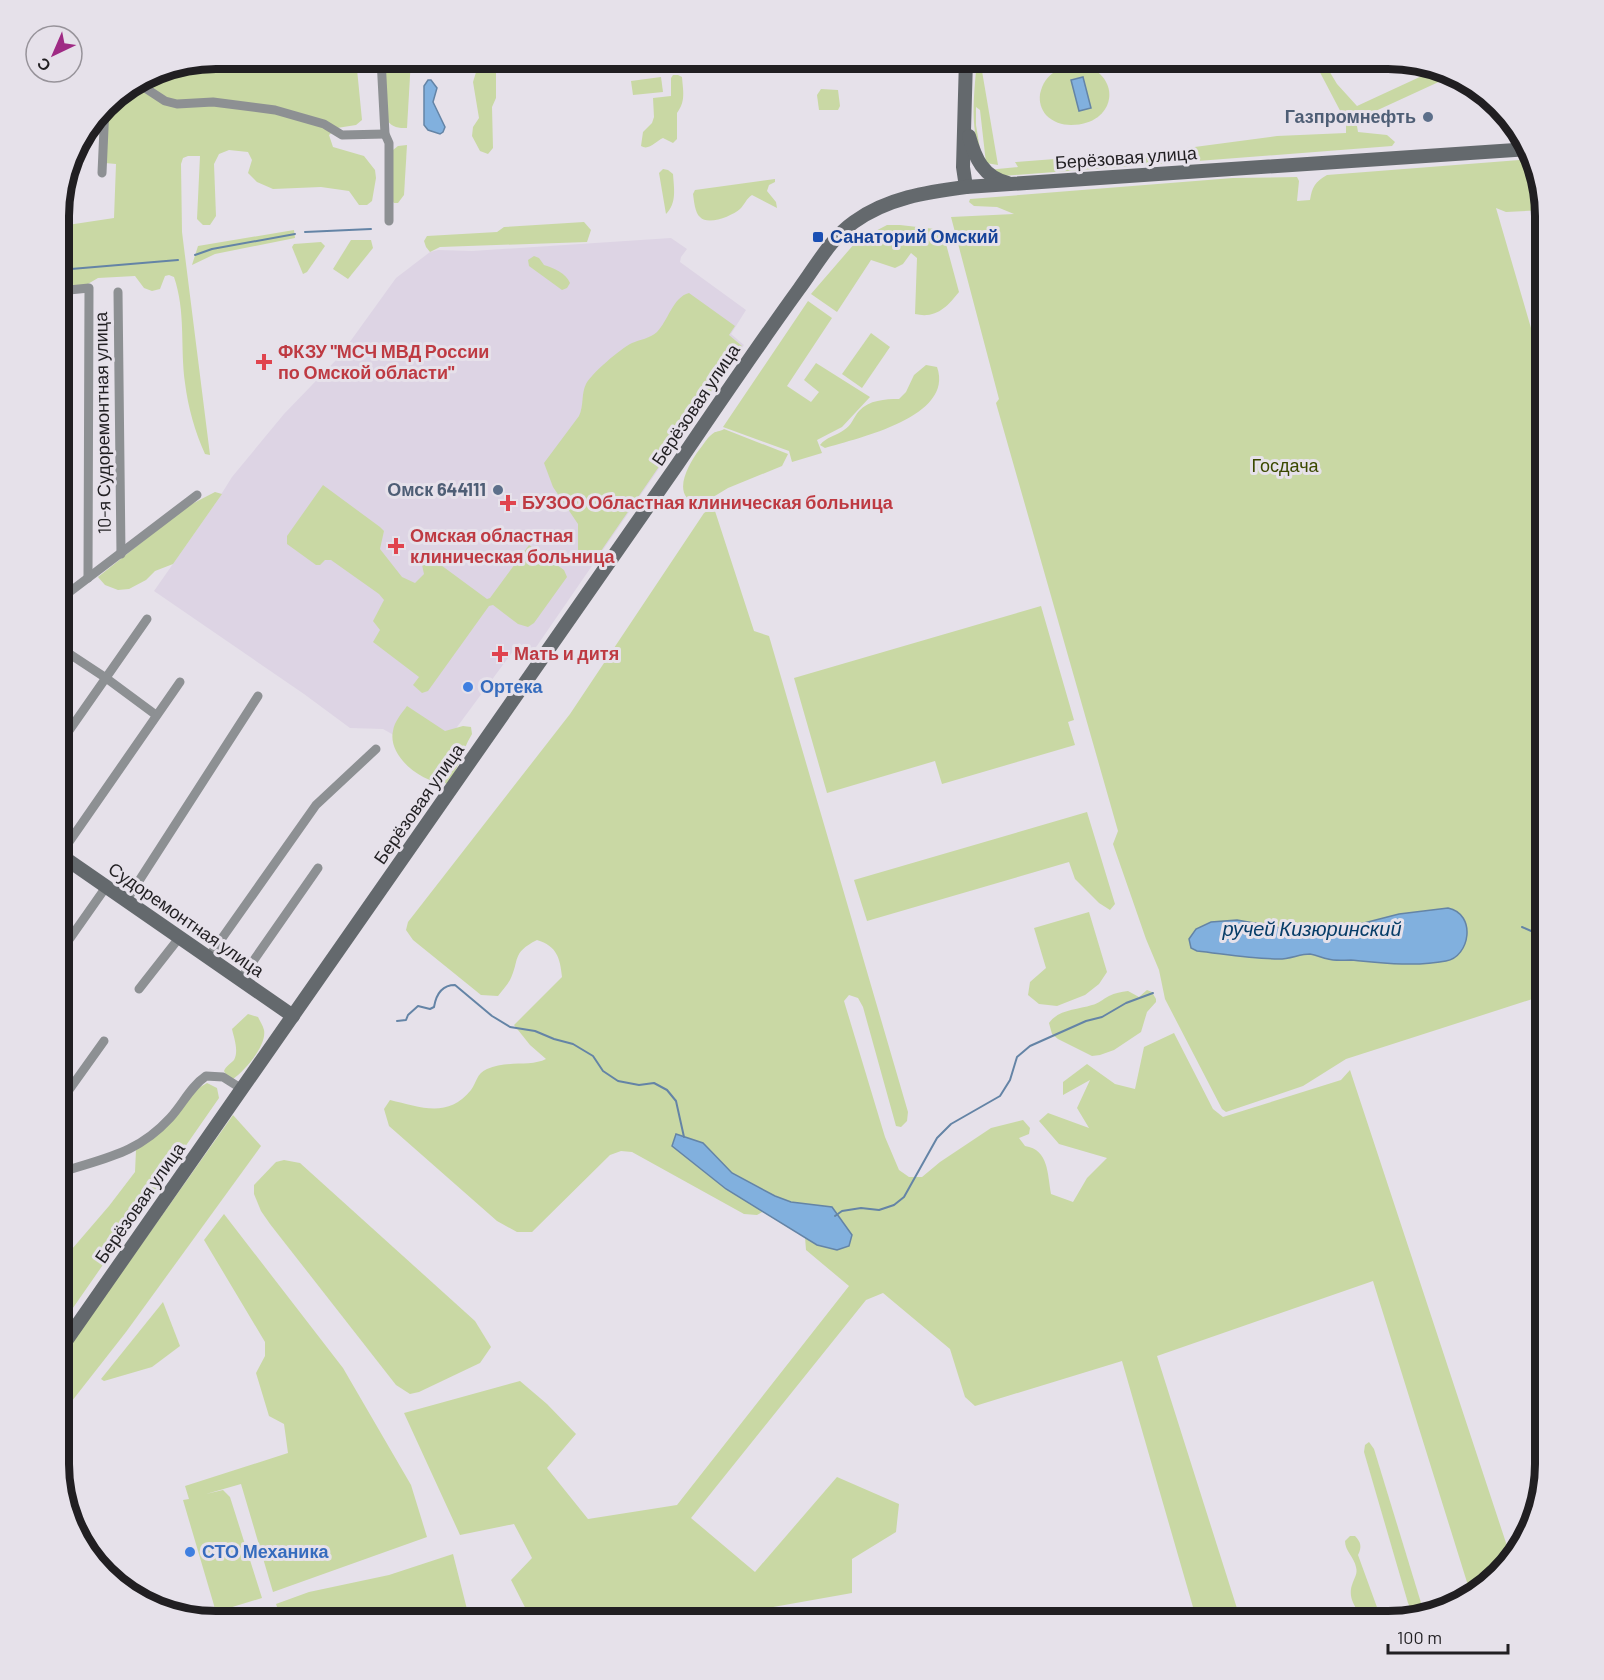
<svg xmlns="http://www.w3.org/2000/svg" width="1604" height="1680" viewBox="0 0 1604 1680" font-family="Barlow,sans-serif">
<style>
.built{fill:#ddd4e4}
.green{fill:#c9d8a4}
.water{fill:#81b0de;stroke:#6484a6;stroke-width:1.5}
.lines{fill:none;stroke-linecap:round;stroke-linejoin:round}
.stream{stroke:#6484a6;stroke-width:2}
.street{stroke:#8d9093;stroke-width:9}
.secondary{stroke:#64696d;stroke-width:14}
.service-dot{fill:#5c6f8a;stroke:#e6e1ea;stroke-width:2}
.transit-dot{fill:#1a4fb4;stroke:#e6e1ea;stroke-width:2}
.health-dot{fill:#e0444e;stroke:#e6e1ea;stroke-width:2}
.shop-dot{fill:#3f7fe0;stroke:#e6e1ea;stroke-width:2}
.labels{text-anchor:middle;stroke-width:6;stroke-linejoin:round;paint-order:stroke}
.service-label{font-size:18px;font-weight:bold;fill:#4e5e75;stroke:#e6e1ea;text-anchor:end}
.street-label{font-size:18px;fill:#211f22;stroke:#e6e1ea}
.transit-label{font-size:18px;font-weight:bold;fill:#164399;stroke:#e6e1ea;text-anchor:start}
.health-label{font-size:18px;font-weight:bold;fill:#be3a42;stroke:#e6e1ea;text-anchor:start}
.park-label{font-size:18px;fill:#3b4900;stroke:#e6e1ea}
.shop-label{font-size:18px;font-weight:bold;fill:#366cbe;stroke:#e6e1ea;text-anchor:start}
.water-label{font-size:20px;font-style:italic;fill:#063c67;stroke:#e6e1ea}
.rim{fill:none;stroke:#211f22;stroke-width:8}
</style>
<rect width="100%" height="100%" fill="#e6e1ea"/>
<path class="built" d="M671 238 687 249 681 257 680 262 746 310 731 334 744 345 532 653 519 643 429 765 399 738 383 729 350 728 304 694 154 591 217 501 232 477 284 414 339 357 396 278 430 252 438 250 472 251Z"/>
<g class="green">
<path d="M232 59H356L362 120 356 125 337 128 329 135 333 147 364 156 375 170 376 178 372 201 367 205H359L349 191 321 187 273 189 257 182 248 173 252 160 248 152 229 150 219 154 214 164 216 216 210 225H203L197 219 200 156H188L183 158 181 164 182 232 210 455 205 454C195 432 188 407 185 383 180 347 186 312 174 277L169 275 165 276 160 289 152 291 144 288 135 276 98 278 86 285 59 288V249L65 245 67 238 61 226 114 218 116 164 105 163 108 103 112 98 156 70 194 63 211 67 230 63Z"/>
<path d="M389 59H411L407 128C398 128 393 128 387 120L384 63Z"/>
<path d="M1313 59H1322L1337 84 1357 106 1437 69 1456 74 1356 120 1358 132 1387 135 1395 142 1392 146 1003 176 987 170 1018 167 1015 162 1172 150 1277 136 1346 133V122Z"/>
<path d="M1081 64C1124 76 1116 125 1071 125 1062 125 1053 122 1046 115 1041 109 1039 102 1040 94 1045 72 1060 67 1081 64Z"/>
<path d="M484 66 496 71V98L492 107 493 148 488 154 480 151 472 136 473 127 479 118 473 82 477 69Z"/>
<path d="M980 69 982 71 998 165 986 163 980 110 976 107V125L982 161C971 129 973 105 976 71Z"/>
<path d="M673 75H678L682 77C683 91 686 101 677 113V139L673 143 663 138C656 141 649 151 641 146L643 132 652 123 654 117 653 98 671 96V78Z"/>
<path d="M661 77 663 92 633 95 631 81Z"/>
<path d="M821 89 838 90 840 106 838 110H819L817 95Z"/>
<path d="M407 145 404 195 398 203H394L391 199 393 150 398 146Z"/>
<path d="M1534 159 1544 210 1506 212 1496 208 1545 376V995L1346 1059 1303 1086 1226 1112 1222 1109 1165 999 1159 970 1146 939 1113 844 1118 831 996 403 999 399 951 217 1014 214 997 207 974 206 969 202 970 199 1233 178 1297 177 1299 181 1297 201 1310 200C1312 187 1315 182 1327 175Z"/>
<path d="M663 169 668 170 673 174C674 189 677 203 666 214L659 173Z"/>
<path d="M775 179V182L769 185 767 191 776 202 777 208 752 195C746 199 745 204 740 209 732 216 708 226 700 217 695 213 694 201 693 194L695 190Z"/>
<path d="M584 222 591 230 587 242 440 247 430 252 426 247 424 241 427 236 497 232 504 227Z"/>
<path d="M887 225H900L935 229 946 244 959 292C947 307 936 319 915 314L917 258 911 253 903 264 895 268 871 260 837 312 811 294 855 243 858 245 868 235Z"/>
<path d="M294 230 295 238 215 254 192 265 198 246Z"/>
<path d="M351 240H371L373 248 348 279 333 269Z"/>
<path d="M321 242 325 246 307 272 303 274 292 247 294 244Z"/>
<path d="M534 256 539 258 544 265C554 268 566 273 570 283L567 288 562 290 529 266 528 260Z"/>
<path d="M689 293 735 326 729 335 742 346 592 564 578 554V524L553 487 544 463 579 416C584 405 581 394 586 384 592 373 620 349 632 343 639 340 651 338 657 332 668 321 673 297 689 293Z"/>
<path d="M808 301 832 318 787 386 811 402 819 392 804 380 816 363 870 397 842 427 817 440 822 453 792 462 789 451 723 427Z"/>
<path d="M871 333 890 347 862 388 842 374Z"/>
<path d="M926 365 937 367C955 417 858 438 825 448L820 445C826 437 836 436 844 430 852 425 853 418 859 411 869 400 885 399 899 399L906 392 914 375Z"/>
<path d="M724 429 788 454 782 466 728 488 700 505C669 498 688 465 699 450 704 444 708 436 715 432 716 432 723 430 724 429Z"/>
<path d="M323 485 380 527 384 531 380 549 402 577 415 583 424 574 422 565 425 558 430 557 487 599 490 598 529 545 564 570 567 577 534 623 528 627 518 624 493 605 489 606 428 691 422 693 413 685 419 677 373 642 380 630 373 621 384 600 379 594 331 560H325L320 565H316L287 544V536Z"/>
<path d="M215 492 222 494 173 564 155 571 146 580 129 589 118 590 105 585 98 577 186 507Z"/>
<path d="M712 508 715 511 754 631 769 636 908 1112 907 1121 901 1127 896 1126 863 1007 858 998 849 995 844 1001 885 1137 899 1170 909 1177H922L940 1162 991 1128 1023 1120 1030 1128 1029 1134 1019 1138 1025 1146C1049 1150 1047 1173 1051 1194L1073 1202 1087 1178 1107 1158 1059 1144 1039 1121 1048 1113 1089 1128 1077 1108 1090 1080 1063 1095V1082L1087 1064 1115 1084 1135 1089 1144 1047 1174 1033 1213 1109 1223 1117 1341 1080 1350 1070 1511 1558 1492 1583 1471 1595 1373 1281 1157 1356 1241 1621H1197L1122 1361 975 1406 965 1397 950 1349 883 1293 866 1300 691 1518 755 1572 837 1477 899 1504 896 1532 852 1559V1593L694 1621H532L511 1580 532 1558 514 1524 460 1535 404 1413 520 1381 547 1404 576 1434 547 1468 588 1519 677 1505 849 1286 806 1250 805 1237 817 1245 829 1207 791 1202 775 1196 732 1173 703 1143 676 1134 672 1146 726 1189 764 1211 757 1215 744 1214 632 1152 621 1151 610 1155 532 1232H517L497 1221 389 1126 384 1109 390 1100C420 1107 448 1119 471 1090 477 1082 476 1074 487 1069 506 1060 531 1067 546 1059L530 1045 514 1025 562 977C560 958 557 946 537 940 511 953 520 960 510 980 507 985 502 991 498 996L481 995 413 940 406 930 408 922 570 714 704 513Z"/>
<path d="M1041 606 1074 720 1068 722 1075 745 942 784 935 761 827 793 794 678Z"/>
<path d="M407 706 445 731 463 726 471 727 472 734C462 750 459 767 449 783 425 786 387 757 393 731 394 722 402 713 407 706Z"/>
<path d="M1087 812 1115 904 1110 910 1099 903 1075 879 1069 862 867 921 854 880Z"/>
<path d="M1089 912 1107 972 1099 984 1085 995 1057 1006 1039 1004 1028 995 1030 982 1046 968 1034 928Z"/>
<path d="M1147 990 1152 992 1156 999V1002L1147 1012 1141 1032 1114 1050 1100 1055 1092 1056 1058 1039 1052 1034 1049 1023C1059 1009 1077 1010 1092 1005 1098 1004 1103 999 1109 996 1115 993 1121 992 1128 991L1139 997Z"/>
<path d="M248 1014 258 1017C260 1021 263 1026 264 1030 267 1045 245 1071 233 1079H229L224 1071C226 1066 230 1064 234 1060 239 1051 234 1038 232 1029Z"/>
<path d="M207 1083 217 1088 219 1098 59 1328 60 1263 109 1206 135 1172 136 1150 197 1089Z"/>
<path d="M233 1115 261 1146 126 1332 61 1415 59 1414V1361Z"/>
<path d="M284 1160 300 1163 475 1321 491 1347 480 1363 419 1392 410 1394 396 1385 270 1224 261 1211 254 1194V1185L276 1162Z"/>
<path d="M224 1214 343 1368 411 1485 427 1537 273 1592 241 1484 206 1494 223 1490 230 1497 262 1598 216 1612 183 1500 189 1499 185 1486 288 1453 284 1424 269 1416 256 1373 265 1356V1342L204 1240Z"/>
<path d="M163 1302 180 1346 152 1367 104 1381 101 1379Z"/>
<path d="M1369 1442 1374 1449 1422 1606 1423 1616 1415 1617 1408 1603 1364 1452 1365 1445Z"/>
<path d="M1350 1536H1355C1361 1542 1362 1547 1358 1555L1382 1621H1368C1358 1613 1347 1599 1352 1585 1354 1578 1358 1574 1356 1567 1354 1557 1345 1551 1345 1541Z"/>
<path d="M453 1554 470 1621H282L276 1604 309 1592 389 1575Z"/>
</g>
<g class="water">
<path d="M1083 77 1091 108 1079 111 1071 80Z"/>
<path d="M428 80H431L437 88 433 102 445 127 443 132 440 134 428 130 424 125V86Z"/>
<path d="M1448 908C1477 914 1470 957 1446 961 1415 967 1382 963 1351 960 1343 960 1335 961 1328 959 1322 958 1317 955 1310 954 1300 954 1290 959 1279 959 1252 959 1224 954 1197 951L1191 948 1189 939 1196 929 1211 922 1237 920 1277 927 1297 936 1317 935 1399 914Z"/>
<path d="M676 1134 703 1143 732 1173 775 1196 791 1202 832 1207 852 1235 849 1246 837 1250 817 1245 726 1189 672 1146Z"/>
</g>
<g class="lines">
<g class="stream">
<path d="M305 232 371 229"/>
<path d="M195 255 212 249 295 234"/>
<path d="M59 270 178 260"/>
<path d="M1522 927 1545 937"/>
<path d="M397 1021 406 1020 408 1015 418 1006 430 1009 434 1007C436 995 442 985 455 985L492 1016 510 1027 535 1031 554 1039 573 1044 593 1056 603 1071 618 1081 639 1085 654 1083 667 1090 676 1101 684 1137"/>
<path d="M835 1216 842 1211 861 1208 879 1210 894 1205 904 1197 937 1138 951 1124 1000 1096 1010 1080 1017 1057 1030 1046 1086 1021 1102 1017 1126 1003 1153 993"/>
</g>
<g class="street">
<path d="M381 59 385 134 389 143V221"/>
<path d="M136 82 165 101 177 104 213 102 275 110 324 124 342 135 385 134"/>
<path d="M102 173 105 106"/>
<path d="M59 291 89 288 88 578"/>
<path d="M118 292 121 554"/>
<path d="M59 600 197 495"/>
<path d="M59 647 106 678 156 715"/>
<path d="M59 745 147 619"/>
<path d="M60 855 180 682"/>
<path d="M126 901 258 696"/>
<path d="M59 954 106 887"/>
<path d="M208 958 316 805 376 749"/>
<path d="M240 980 318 868"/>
<path d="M139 989 179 938"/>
<path d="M59 1104 104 1041"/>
<path d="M59 1173C103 1158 136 1155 170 1118 183 1104 190 1087 206 1076L223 1077 242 1089"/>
</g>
<g class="secondary">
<path d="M966 59 963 167 966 187"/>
<path d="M969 136C975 158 983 177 1008 183"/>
<path d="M59 854 293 1016"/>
<path d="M59 1351 677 465C717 406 757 347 799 289 816 266 831 238 854 222 887 198 927 192 966 187L1529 149"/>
</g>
</g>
<g class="service-dot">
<circle cx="1428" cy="117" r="6"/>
<circle cx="498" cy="490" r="6"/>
</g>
<rect class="transit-dot" x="812" y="231" width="12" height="12" rx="3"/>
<g class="health-dot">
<path d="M261 353h6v6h6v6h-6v6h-6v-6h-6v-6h6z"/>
<path d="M505 494h6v6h6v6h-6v6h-6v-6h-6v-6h6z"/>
<path d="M393 537h6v6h6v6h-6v6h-6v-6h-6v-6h6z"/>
<path d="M497 645h6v6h6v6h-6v6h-6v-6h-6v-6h6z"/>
</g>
<g class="shop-dot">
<circle cx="468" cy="687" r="6"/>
<circle cx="190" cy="1552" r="6"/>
</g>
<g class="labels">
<g class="service-label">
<text x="1416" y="123">Газпромнефть</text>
<text x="486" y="496">Омск 644111</text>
</g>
<g class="street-label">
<text transform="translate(1126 158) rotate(-4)" y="6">Берёзовая улица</text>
<text transform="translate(696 405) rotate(-56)" y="6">Берёзовая улица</text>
<text transform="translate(103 423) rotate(-91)" y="6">10-я Судоремонтная улица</text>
<text transform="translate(419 804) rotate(-55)" y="6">Берёзовая улица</text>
<text transform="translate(186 920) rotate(35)" y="6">Судоремонтная улица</text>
<text transform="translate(140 1203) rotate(-55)" y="6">Берёзовая улица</text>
</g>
<g class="transit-label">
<text x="830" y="243">Санаторий Омский</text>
</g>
<g class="health-label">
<text x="278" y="358">ФКЗУ "МСЧ МВД России<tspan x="278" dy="21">по Омской области"</tspan></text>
<text x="522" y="509">БУЗОО Областная клиническая больница</text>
<text x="410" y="542">Омская областная<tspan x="410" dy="21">клиническая больница</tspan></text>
<text x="514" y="660">Мать и дитя</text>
</g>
<g class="park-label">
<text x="1285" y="472">Госдача</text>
</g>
<g class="shop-label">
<text x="480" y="693">Ортека</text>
<text x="202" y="1558">СТО Механика</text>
</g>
<g class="water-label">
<text x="1312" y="936">ручей Кизюринский</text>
</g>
</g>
<path d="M0 0H1604V1680H0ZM216 69H1388A147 147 0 0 1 1535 216V1464A147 147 0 0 1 1388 1611H216A147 147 0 0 1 69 1464V216A147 147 0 0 1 216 69Z" fill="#e6e1ea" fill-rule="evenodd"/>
<path class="rim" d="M216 69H1388A147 147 0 0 1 1535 216V1464A147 147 0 0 1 1388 1611H216A147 147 0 0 1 69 1464V216A147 147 0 0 1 216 69Z"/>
<g transform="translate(54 54) rotate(224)"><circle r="28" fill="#e6e1ea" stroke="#97939a" stroke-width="1.5"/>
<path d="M0-4.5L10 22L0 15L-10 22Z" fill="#9f2a84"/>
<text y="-9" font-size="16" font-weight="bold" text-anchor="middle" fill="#211f22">С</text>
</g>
<path d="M1388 1644v9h120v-9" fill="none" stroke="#211f22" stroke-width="3"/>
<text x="1397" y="1644" font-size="18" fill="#211f22" stroke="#e6e1ea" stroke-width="4.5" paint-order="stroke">100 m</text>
</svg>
